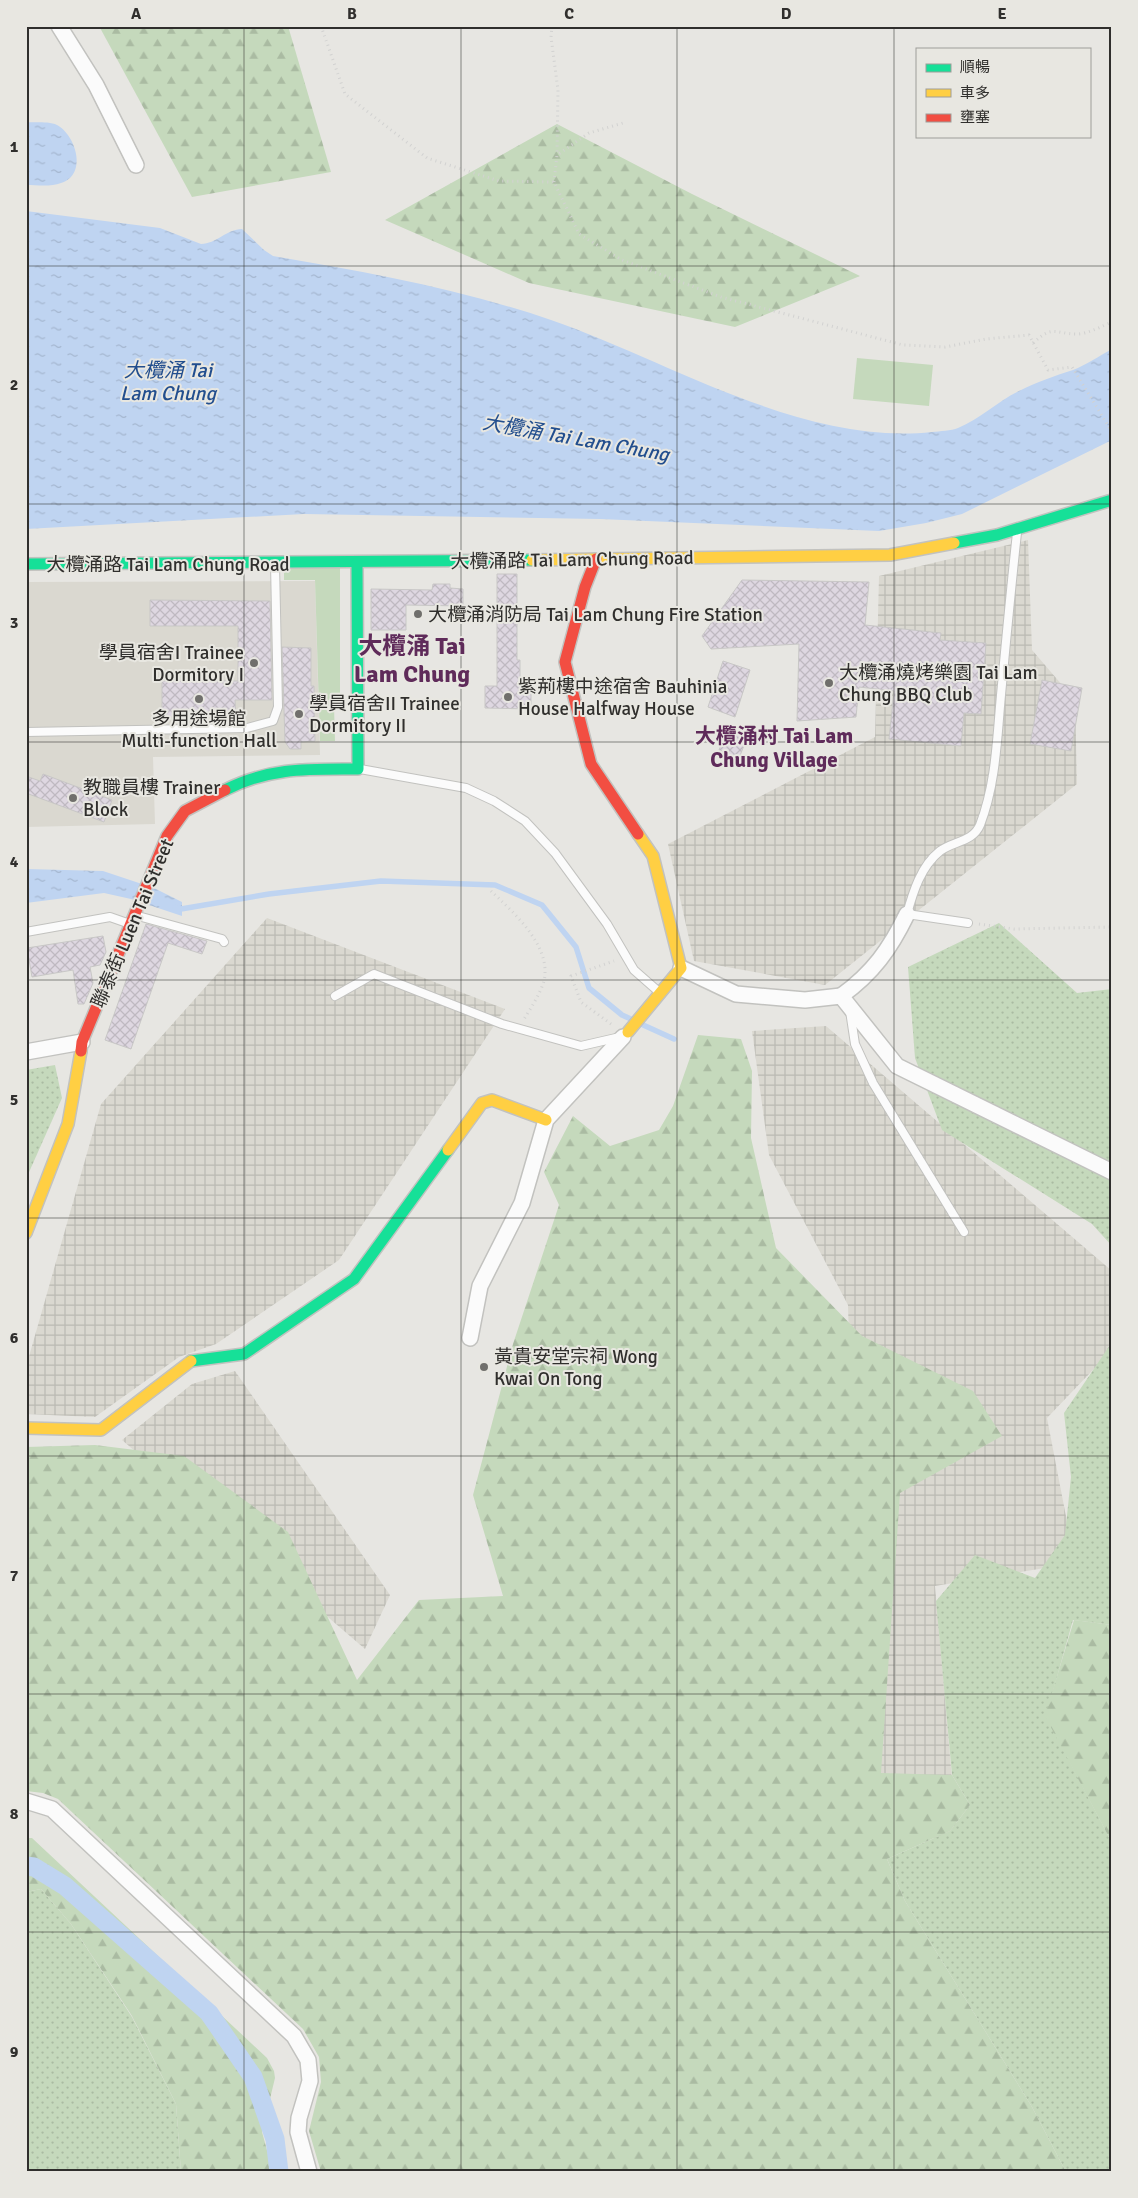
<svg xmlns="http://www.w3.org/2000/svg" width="1138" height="2198" viewBox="0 0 1138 2198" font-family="Signika,'Noto Sans TC',sans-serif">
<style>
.built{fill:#dad8d0}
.industrial{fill:url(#industrial-grid)}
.grass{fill:url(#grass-dots)}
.forest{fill:url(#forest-firs)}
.park{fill:#c5d9bc}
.water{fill:url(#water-ripples)}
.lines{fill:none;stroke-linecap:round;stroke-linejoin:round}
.stream{stroke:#bfd4f1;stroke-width:5.5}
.canal{stroke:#bfd4f1;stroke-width:19}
.building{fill:url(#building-cross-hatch);stroke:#c8c7c6}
.lane-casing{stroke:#c2c2bf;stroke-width:10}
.street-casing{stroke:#c2c2bf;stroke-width:18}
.fast-casing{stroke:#c2c2bf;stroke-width:14}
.slow-casing{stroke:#c2c2bf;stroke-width:14}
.jam-casing{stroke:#c2c2bf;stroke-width:14}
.path{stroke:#d2d2d1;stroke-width:3;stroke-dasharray:1 4;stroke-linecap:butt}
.lane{stroke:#fbfbfb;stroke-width:8}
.street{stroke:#fbfbfb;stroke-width:15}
.fast{stroke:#16e098;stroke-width:11}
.slow{stroke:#ffcf43;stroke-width:11}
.jam{stroke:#f24e42;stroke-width:11}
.grid{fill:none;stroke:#302f2d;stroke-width:1;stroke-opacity:0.55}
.poi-dot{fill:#706f6c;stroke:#e8e7e1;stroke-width:2}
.labels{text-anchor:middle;stroke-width:4;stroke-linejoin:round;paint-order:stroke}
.street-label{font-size:19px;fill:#302f2d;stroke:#e8e7e1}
.poi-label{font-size:19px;fill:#302f2d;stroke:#e8e7e1;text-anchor:start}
.water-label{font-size:20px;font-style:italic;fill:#224e8e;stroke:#e8e7e1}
.quarter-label{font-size:21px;font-weight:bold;fill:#5f2b5a;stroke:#e8e7e1}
.district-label{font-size:24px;font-weight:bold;fill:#5f2b5a;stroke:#e8e7e1}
.neatline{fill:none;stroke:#302f2d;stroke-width:2}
.grid-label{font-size:16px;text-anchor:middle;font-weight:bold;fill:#302f2d}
</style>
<defs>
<pattern id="industrial-grid" width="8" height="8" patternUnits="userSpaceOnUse" patternTransform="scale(1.25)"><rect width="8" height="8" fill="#dad8d0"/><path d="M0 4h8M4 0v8" fill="none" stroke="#bbbab3"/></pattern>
<pattern id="grass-dots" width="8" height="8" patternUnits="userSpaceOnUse" patternTransform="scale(1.25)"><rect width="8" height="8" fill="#c5d9bc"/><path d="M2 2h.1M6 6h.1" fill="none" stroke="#aabba2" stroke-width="1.8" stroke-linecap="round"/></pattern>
<pattern id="forest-firs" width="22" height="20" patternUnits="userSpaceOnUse" patternTransform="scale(1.25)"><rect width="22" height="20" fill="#c5d9bc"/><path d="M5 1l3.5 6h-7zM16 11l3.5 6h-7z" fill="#aabba2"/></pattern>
<pattern id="water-ripples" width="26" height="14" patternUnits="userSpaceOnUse" patternTransform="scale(1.25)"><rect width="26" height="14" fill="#bfd4f1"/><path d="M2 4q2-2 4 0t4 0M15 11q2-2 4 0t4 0" fill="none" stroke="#a4b6cf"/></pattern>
<pattern id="building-cross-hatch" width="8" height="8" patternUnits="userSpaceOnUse" patternTransform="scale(1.25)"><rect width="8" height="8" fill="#ded7e1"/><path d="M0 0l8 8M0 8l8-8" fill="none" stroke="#bfb9c1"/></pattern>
</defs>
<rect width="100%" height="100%" fill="#e7e6e2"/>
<path class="built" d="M315 581 320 755 153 757 155 824 26 827V582Z"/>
<g class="industrial">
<path d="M1028 540 1032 650 1075 700 1077 784 825 985 694 961 668 844 875 737 879 576Z"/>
<path d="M267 918 505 1009 339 1260 216 1344 179 1357 95 1417 26 1414V1367L101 1104Z"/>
<path d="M826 1026 1112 1271V1350L1047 1418 1075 1563 935 1586 959 1859 861 1781 848 1305 769 1155 752 1031Z"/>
<path d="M235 1371 390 1595 365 1649 122 1440 192 1384Z"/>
</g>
<g class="grass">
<path d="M999 923 1077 993 1112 989V1246L1092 1224 942 1130 915 1058 908 967Z"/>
<path d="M55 1065 62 1098 26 1179V1070Z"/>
<path d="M1112 1342V1625L1073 1620 1046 1716 1112 1843V2172H1066L1032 2107 905 1901 887 1859 950 1831 970 1805 952 1775 936 1601 975 1555 1035 1578 1065 1535 1071 1477 1064 1413Z"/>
<path d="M41 1889 71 1924 132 2017 176 2104 181 2172H26V1892Z"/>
</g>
<g class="forest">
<path d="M99 26H288L331 172 192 197Z"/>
<path d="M557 124 692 194 860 276 735 327 529 283 385 220Z"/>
<path d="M698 1035 741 1039 752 1071 751 1138 776 1248 862 1336 973 1391 1002 1436 900 1493 881 1773 952 1775 970 1805 950 1831 887 1859 905 1901 1032 2107 1066 2172H321L309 2131 321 2082 319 2057 303 2029 58 1799 43 1793 26 1791V1447L95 1445 184 1456 288 1532 357 1680 419 1600 503 1596 473 1495 513 1344 559 1205 544 1172 573 1116 610 1146 659 1130 673 1106Z"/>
<path d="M1074 1620 1112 1625V1843L1045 1716Z"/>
<path d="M26 1838H32L267 2058 274 2071 275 2078 262 2132 273 2172H181L176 2104 132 2016 71 1924 41 1889 26 1892Z"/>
</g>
<g class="park">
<path d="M857 358 933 365 929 406 853 399Z"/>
<path d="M340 567V695L334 707 335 741H320L315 580H284V568Z"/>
</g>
<g class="water">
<path d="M26 122C35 123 49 121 57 125 76 135 88 175 61 183 51 187 37 185 26 185Z"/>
<path d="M26 211 160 228 201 244C216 244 227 229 242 229L264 250 273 256C367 272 461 289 551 320 669 361 803 446 932 432 940 431 951 431 958 428 980 419 998 401 1019 391 1037 382 1054 376 1073 370 1086 365 1099 356 1112 349V440L962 514 926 523 879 531 600 519 304 514 26 529Z"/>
<path d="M26 869 103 871 154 888 182 902V916L131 899 104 893 26 903Z"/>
</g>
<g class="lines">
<g class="stream">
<path d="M175 907 181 909 269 894 381 881 495 885 542 905 576 947 589 988 622 1015 633 1020"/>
<path d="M641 1024 674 1039"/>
</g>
<path class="canal" d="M26 1866 34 1867 65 1886 209 2013 253 2077 275 2139 279 2172"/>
</g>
<g class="building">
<path d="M497 574H517V660H520V686H531V709L485 708V686H497Z"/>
<path d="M742 580 869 582 865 625 941 633 940 640 986 643 981 714 964 713 961 746 889 739 894 691 859 687 856 717 797 721 799 644 711 649 702 636Z"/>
<path d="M433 584H450V588L463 589V606L406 605V630H371V589L432 590Z"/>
<path d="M150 600 270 601 272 700H235L236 717H162V681H238V626H150Z"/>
<path d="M282 647 311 648V686H314L315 741 301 742V749H290L285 742Z"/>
<path d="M723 661 750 670 735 717 708 707Z"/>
<path d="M1042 680 1082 688 1071 751 1030 744Z"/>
<path d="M727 730 747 738 739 758 719 750Z"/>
<path d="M43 774 112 800 104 822 26 793V776L40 781Z"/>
<path d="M146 924 207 941 202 954 168 943 131 1049 105 1040Z"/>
<path d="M103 936 106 952 100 965 90 967 93 983 84 1004H78L73 970 32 977 27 948Z"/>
</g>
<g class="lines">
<defs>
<g id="lane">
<path d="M26 732 247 728 273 721 278 707 275 564"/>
<path d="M360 769 466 788 494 801 525 821 555 853 607 924 634 970 659 992"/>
<path d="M138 916 222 939 224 942"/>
<path d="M968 923 907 914C913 892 921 866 940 851 953 841 973 842 980 825 996 784 997 738 1001 695 1006 641 1011 587 1017 533"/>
<path d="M26 932 110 917 130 924"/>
<path d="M335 996 374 974 502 1024 581 1046 620 1037"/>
<path d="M850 1011 855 1044 873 1083 964 1232"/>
</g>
<g id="street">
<path d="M59 26 96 85 136 165"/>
<path d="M681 968 736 994 805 1000 841 996 897 1066 1112 1172"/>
<path d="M841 996C873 973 890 949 907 914"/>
<path d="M26 1052 82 1042"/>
<path d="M470 1338 480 1286 522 1203 546 1120 623 1037"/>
<path d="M26 1801 52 1809 294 2036 308 2060 310 2081 299 2118 298 2132 309 2172"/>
</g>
<g id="fast">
<path d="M954 543 997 535 1112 500"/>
<path d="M26 564 532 560"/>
<path d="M225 790C270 767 309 769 358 769L357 563"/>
<path d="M191 1361 244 1354 354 1279 448 1150"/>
</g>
<g id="slow">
<path d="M532 560 890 555 954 543"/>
<path d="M628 1032 681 968 653 856 638 834"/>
<path d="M448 1150 482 1103 492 1100 546 1120"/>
<path d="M26 1233 68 1124 81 1051"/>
<path d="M26 1428 101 1430 191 1361"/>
</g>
<g id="jam">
<path d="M596 559 585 587 565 662 591 764 638 834"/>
<path d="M81 1051 82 1042 167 836 185 811 225 790"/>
</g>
</defs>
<use href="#lane" class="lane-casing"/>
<use href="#street" class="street-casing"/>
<use href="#fast" class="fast-casing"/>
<use href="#slow" class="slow-casing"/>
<use href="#jam" class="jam-casing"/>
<g class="path">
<path d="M321 26 345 94 427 158 499 181 554 182 579 234 622 260 721 297 903 345 945 347 986 339 1029 335 1048 370 1072 367 1112 432"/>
<path d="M552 26 551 37 558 90 557 155"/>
<path d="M554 182 557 155 589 133 623 123"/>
<path d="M1033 343C1054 324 1054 334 1077 334 1088 334 1102 326 1112 322"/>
<path d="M491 891C513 912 552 946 544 981 540 994 531 1008 524 1019"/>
<path d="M979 924 1014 929 1112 927"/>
<path d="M611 1024 581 1002 571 976 614 961"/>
</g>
<use href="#lane" class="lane"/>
<use href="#street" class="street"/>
<use href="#fast" class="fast"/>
<use href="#slow" class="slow"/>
<use href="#jam" class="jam"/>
</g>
<path class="grid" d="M244 26V2172M461 26V2172M677 26V2172M894 26V2172M26 266H1112M26 504H1112M26 742H1112M26 980H1112M26 1218H1112M26 1456H1112M26 1694H1112M26 1932H1112"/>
<g class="poi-dot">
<circle cx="418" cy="614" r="5"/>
<circle cx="254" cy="663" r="5"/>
<circle cx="829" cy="683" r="5"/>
<circle cx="508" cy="697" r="5"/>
<circle cx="199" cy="699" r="5"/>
<circle cx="299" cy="714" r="5"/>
<circle cx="73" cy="798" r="5"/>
<circle cx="484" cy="1367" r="5"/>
</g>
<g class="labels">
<g class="street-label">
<text transform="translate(572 559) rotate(-1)" y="7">大欖涌路 Tai Lam Chung Road</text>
<text x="168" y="571">大欖涌路 Tai Lam Chung Road</text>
<text transform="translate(132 923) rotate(-67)" y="7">聯泰街 Luen Tai Street</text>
</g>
<g class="poi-label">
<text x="428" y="621">大欖涌消防局 Tai Lam Chung Fire Station</text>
<text x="244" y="659" text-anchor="end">學員宿舍I Trainee<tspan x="244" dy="22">Dormitory I</tspan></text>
<text x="839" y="679">大欖涌燒烤樂園 Tai Lam<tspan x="839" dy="22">Chung BBQ Club</tspan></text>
<text x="518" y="693">紫荊樓中途宿舍 Bauhinia<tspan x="518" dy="22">House Halfway House</tspan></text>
<text x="309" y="710">學員宿舍II Trainee<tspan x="309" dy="22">Dormitory II</tspan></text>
<text x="199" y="725" text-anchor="middle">多用途場館<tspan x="199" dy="22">Multi-function Hall</tspan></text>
<text x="83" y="794">教職員樓 Trainer<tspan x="83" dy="22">Block</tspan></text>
<text x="494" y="1363">黃貴安堂宗祠 Wong<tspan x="494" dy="22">Kwai On Tong</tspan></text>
</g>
<g class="water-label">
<text x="168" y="377">大欖涌 Tai<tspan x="168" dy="23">Lam Chung</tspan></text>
<text transform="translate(576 438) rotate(10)" y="7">大欖涌 Tai Lam Chung</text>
</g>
<g class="quarter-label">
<text x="774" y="743">大欖涌村 Tai Lam<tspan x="774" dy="24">Chung Village</tspan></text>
</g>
<g class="district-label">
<text x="412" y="654">大欖涌 Tai<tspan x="412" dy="28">Lam Chung</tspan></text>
</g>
</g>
<rect width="1138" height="2198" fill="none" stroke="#e8e7e1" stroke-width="55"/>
<rect x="916" y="48" width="175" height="90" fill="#e8e7e1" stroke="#9e9d99"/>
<rect x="926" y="64" width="25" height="8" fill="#16e098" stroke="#9e9d99"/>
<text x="960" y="72" font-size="15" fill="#302f2d">順暢</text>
<rect x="926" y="89" width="25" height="8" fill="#ffcf43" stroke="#9e9d99"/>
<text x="960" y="98" font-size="15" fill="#302f2d">車多</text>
<rect x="926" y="114" width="25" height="8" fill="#f24e42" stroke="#9e9d99"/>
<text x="960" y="122" font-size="15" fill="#302f2d">壅塞</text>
<rect x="28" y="28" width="1082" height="2142" class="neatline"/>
<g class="grid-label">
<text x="136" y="19">A</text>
<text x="352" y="19">B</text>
<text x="569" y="19">C</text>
<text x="786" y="19">D</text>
<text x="1002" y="19">E</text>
<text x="14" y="152">1</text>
<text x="14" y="390">2</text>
<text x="14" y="628">3</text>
<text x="14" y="867">4</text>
<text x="14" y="1105">5</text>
<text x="14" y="1343">6</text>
<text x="14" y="1581">7</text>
<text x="14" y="1819">8</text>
<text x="14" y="2057">9</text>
</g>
</svg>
